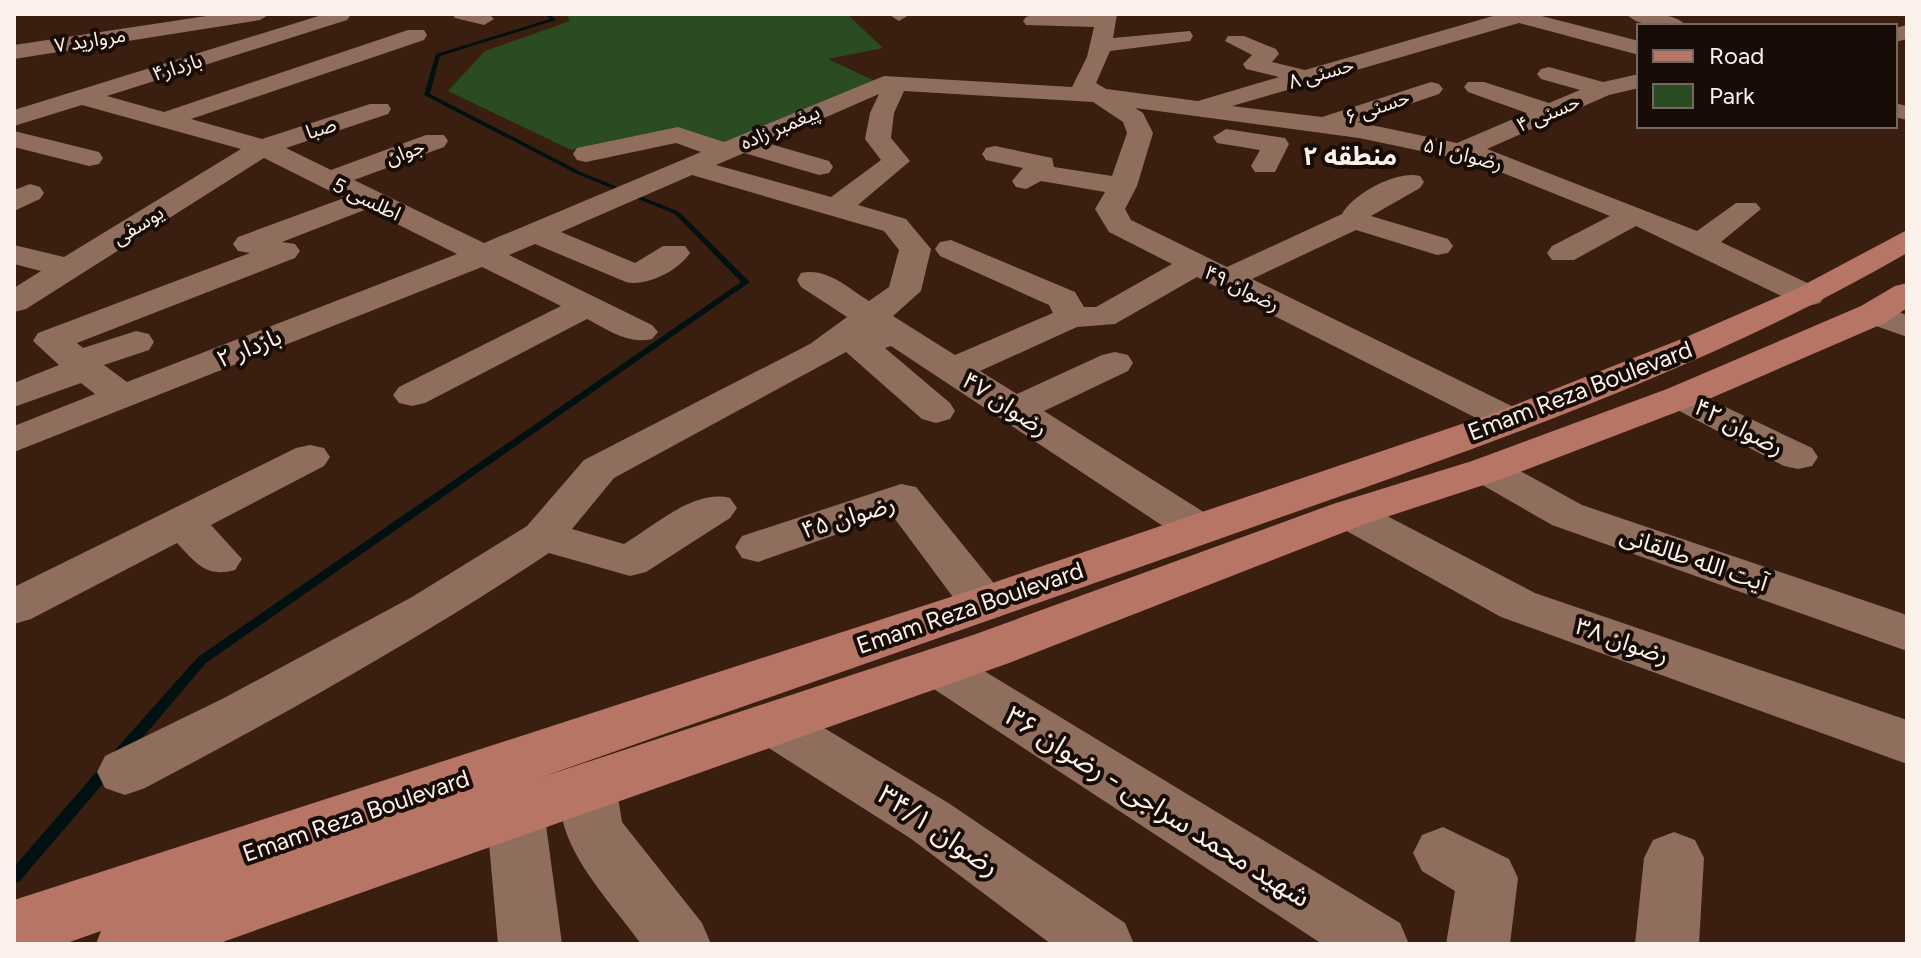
<svg xmlns="http://www.w3.org/2000/svg" width="1921" height="958" viewBox="0 0 1921 958" font-family="Figtree,'Noto Sans Arabic',sans-serif">
<style>
.green{fill:#2b4c22}
.lines{fill:none;stroke-linecap:round;stroke-linejoin:round}
.stream{fill:#011112;fill-rule:evenodd}
.minor{fill:#8f6e5d;fill-rule:evenodd}
.major{fill:#b77566;fill-rule:evenodd}
.labels{text-anchor:middle;stroke-width:8;stroke-linejoin:round;paint-order:stroke}
.far-street-label{font-size:20px;fill:#fcf0eb;stroke:#180c06}
.street-label{font-size:24px;fill:#fcf0eb;stroke:#180c06}
.far-district-label{font-size:26px;font-weight:bold;fill:#fcf0eb;stroke:#180c06}
.near-street-label{font-size:28px;fill:#fcf0eb;stroke:#180c06}
</style>
<rect width="100%" height="100%" fill="#3a1e10"/>
<path class="green" d="M566 14H847L883 48 828 59 875 81 720 145 681 129 571 150 448 91 485 51 570 21Z"/>
<g class="lines">
<g class="stream">
<path d="M545 14H550L556 20 440 56 430 94 581 172 679 212 750 282 206 663 126 757 121 758 116 757 114 753 116 749 198 657 741 282 675 214 577 174 424 95 436 54 550 19Z"/>
<path d="M108 763 113 764 115 768 113 772 19 882 14 883V867L103 764Z"/>
</g>
<g class="minor">
<path d="M220 14H270L260 20 14 59V45Z"/>
<path d="M325 14 350 16 347 20 107 96 164 112 408 30H424L427 35 424 40 191 119 262 139 370 104H388L391 109 388 114 286 148 331 170 426 135H444L448 141 444 147 354 180 484 243 701 152 676 143 586 162 577 160 573 154 577 148 678 127 724 142 884 76 1072 87 1087 57 1094 27 1026 25 1023 21 1026 17 1033 15 1117 14 1113 38 1190 31 1193 36 1190 41 1110 51 1096 83 1106 89 1198 101 1279 77 1246 69 1243 64 1252 55 1225 41 1228 36H1244L1276 49 1279 54 1272 62 1305 70 1500 14H1534L1639 41V55L1519 23 1232 106 1322 117 1431 82 1439 84 1443 89 1439 94 1357 122 1457 143 1527 113 1468 92 1464 87 1468 82H1484L1549 103 1580 90 1541 79 1537 74 1541 69 1549 67 1603 82 1639 74V88L1609 95 1487 149 1697 231 1736 203H1756L1761 209 1721 242 1820 289 1825 296 1820 303 1808 306 1796 303 1636 226 1574 260H1552L1547 253 1552 246 1610 216 1478 163 1359 138 1135 108 1143 113 1153 133 1137 186 1125 209 1131 220 1227 267 1342 214C1353 194 1397 170 1420 176L1424 182 1420 188 1371 216 1448 239 1453 246 1448 253 1437 255 1356 230 1252 279 1526 413 1532 421 1526 429 1512 433 1498 429 1197 277 1115 324 1077 327 980 371 1017 394 1102 355 1115 352 1128 355 1133 363 1128 371 1044 411 1213 518 1219 528 1213 538 1197 542 1181 538 891 346 885 348 950 403 955 411 950 419 936 423 922 419 846 352 614 478 572 529 624 544C654 526 694 489 730 498L737 508 730 518 646 572 630 576 549 553C419 639 283 715 145 788L125 795 105 788 97 772 105 756 224 698 412 597 527 526 584 460 810 344 847 317 801 287 797 280 801 273C827 267 848 288 869 301L889 287 899 250 884 231 692 175 561 232 635 263 663 246H685L690 253C678 271 646 287 626 282L535 244 509 255 652 325 658 332 652 339C629 345 608 330 587 319L425 403 412 406 399 403 393 395 399 387 561 306 482 267 14 452V426L95 394 81 383 14 407V383L59 365 33 341 38 333 250 253 238 251 233 244 238 237 344 198 264 158 26 309 14 312V288L41 271 14 264V245L64 257 241 149 82 105 14 126V110ZM904 91 1093 102 1123 122 1127 133 1112 176 1054 167 1052 158 995 146 986 148 982 154 986 160 1023 168 1012 181 1016 187 1026 189 1041 181 1105 192 1095 209 1109 232 1172 264 1096 307H1084L1075 292 951 240 940 242 935 249 940 256 1049 305 1053 313 955 355 893 316 921 291 931 249 906 219 858 205 910 161 891 138 894 113ZM879 94 870 113 865 139 881 160 831 197 716 165 744 153 819 175 829 173 833 167 829 161 767 143ZM367 209 457 254 127 382 104 365 149 350 154 342 149 334 136 331 83 348 77 343 295 258 300 251 295 244 282 242Z"/>
<path d="M452 14H489L494 19 484 25 455 18Z"/>
<path d="M888 14H909V15L899 21Z"/>
<path d="M1626 14C1645 14 1673 11 1687 26 1668 26 1641 29 1626 14Z"/>
<path d="M1907 25V39L1895 42V28Z"/>
<path d="M1895 103 1907 106V120L1895 117Z"/>
<path d="M1226 129 1285 138 1289 144 1275 172H1255L1251 166 1260 150 1217 143 1213 137Z"/>
<path d="M14 131 99 152 103 158 99 164 89 166 14 147Z"/>
<path d="M30 184 40 187 44 193 40 199 14 211V190Z"/>
<path d="M1874 304 1907 315V337L1862 321 1857 314 1862 307Z"/>
<path d="M1681 386 1812 448 1818 457 1812 466 1798 469 1784 466 1668 405 1662 397 1668 389Z"/>
<path d="M310 445 324 448 330 457 324 466 211 525 242 559 235 570C206 578 196 563 177 543L31 619 14 624V587L296 448Z"/>
<path d="M1487 457 1502 461 1582 505 1907 615V651L1552 525 1472 479 1466 470 1472 461Z"/>
<path d="M901 484 916 487 1001 592 1008 604 1001 616 984 621 967 616 892 515 758 562 742 558 735 547 742 536Z"/>
<path d="M1349 500 1364 504 1535 593 1907 720V764L1501 617 1334 524 1327 514 1334 504Z"/>
<path d="M938 648 956 654 1400 923 1409 944H1322L920 680 913 667 920 654Z"/>
<path d="M772 702 791 708 950 804 1125 923 1134 944H1051L910 838 753 738 745 723 753 708Z"/>
<path d="M588 762 608 769 616 785 622 822 702 923 711 944H641C608 897 537 830 568 769Z"/>
<path d="M515 786 535 793 544 810 562 944H498L486 810 495 793Z"/>
<path d="M1443 827 1509 859 1518 878 1510 944H1446L1455 891 1422 871 1413 853 1422 835Z"/>
<path d="M1674 832 1695 840 1704 858 1699 944H1635L1644 858 1653 840Z"/>
</g>
<path class="major" d="M1907 230V253C1707 369 1488 444 1270 521 1028 607 785 692 542 777L973 635 1333 504 1472 461 1667 389 1861 306 1895 286 1907 283V308L1887 322 1695 405 1502 479 1365 524 1009 663 217 944H96L101 931 64 944H14V900L966 592 1497 412 1684 338 1796 289Z"/>
</g>
<g class="labels">
<g class="far-street-label">
<text transform="translate(90 40) rotate(-9)" y="7">مروارید ۷</text>
<text transform="translate(177 67) rotate(-17)" y="7">بازدار۴</text>
<text transform="translate(1321 73) rotate(-16)" y="7">حسنی ۸</text>
<text transform="translate(1377 107) rotate(-19)" y="7">حسنی ۶</text>
<text transform="translate(1548 113) rotate(-23)" y="7">حسنی ۴</text>
<text transform="translate(780 127) rotate(-23)" y="7">پیغمبر زاده</text>
<text transform="translate(321 128) rotate(-18)" y="7">صبا</text>
<text transform="translate(405 152) rotate(-20)" y="7">جوان</text>
<text transform="translate(1463 154) rotate(14)" y="7">رضوان ۵۱</text>
<text transform="translate(367 199) rotate(26)" y="7">اطلسی 5</text>
<text transform="translate(138 225) rotate(-32)" y="7">یوسفی</text>
<text transform="translate(1242 288) rotate(26)" y="7">رضوان ۴۹</text>
</g>
<g class="street-label">
<text transform="translate(249 348) rotate(-22)" y="8">بازدار ۲</text>
<text transform="translate(1580 391) rotate(-21)" y="8">Emam Reza Boulevard</text>
<text transform="translate(1005 404) rotate(33)" y="8">رضوان ۴۷</text>
<text transform="translate(1739 427) rotate(27)" y="8">رضوان ۴۲</text>
<text transform="translate(848 517) rotate(-17)" y="8">رضوان ۴۵</text>
<text transform="translate(1694 559) rotate(19)" y="8">آیت الله طالقانی</text>
<text transform="translate(970 608) rotate(-19)" y="8">Emam Reza Boulevard</text>
<text transform="translate(1622 641) rotate(19)" y="8">رضوان ۳۸</text>
<text transform="translate(356 816) rotate(-19)" y="8">Emam Reza Boulevard</text>
</g>
<g class="far-district-label">
<text x="1350" y="165">منطقه ۲</text>
</g>
<g class="near-street-label">
<text transform="translate(1158 806) rotate(32)" y="10">شهید محمد سراجی - رضوان ۳۶</text>
<text transform="translate(939 830) rotate(34)" y="10">رضوان ۳۴/۱</text>
</g>
</g>
<rect width="1921" height="958" fill="none" stroke="#fcf0eb" stroke-width="32"/>
<rect x="1637" y="24" width="260" height="104" fill="#180c06" stroke="#736762" stroke-width="2"/>
<rect x="1653" y="50" width="40" height="12" fill="#b77566" stroke="#736762" stroke-width="2"/>
<text x="1709" y="64" font-size="24" fill="#fcf0eb">Road</text>
<rect x="1653" y="84" width="40" height="24" fill="#2b4c22" stroke="#736762" stroke-width="2"/>
<text x="1709" y="104" font-size="24" fill="#fcf0eb">Park</text>
</svg>
